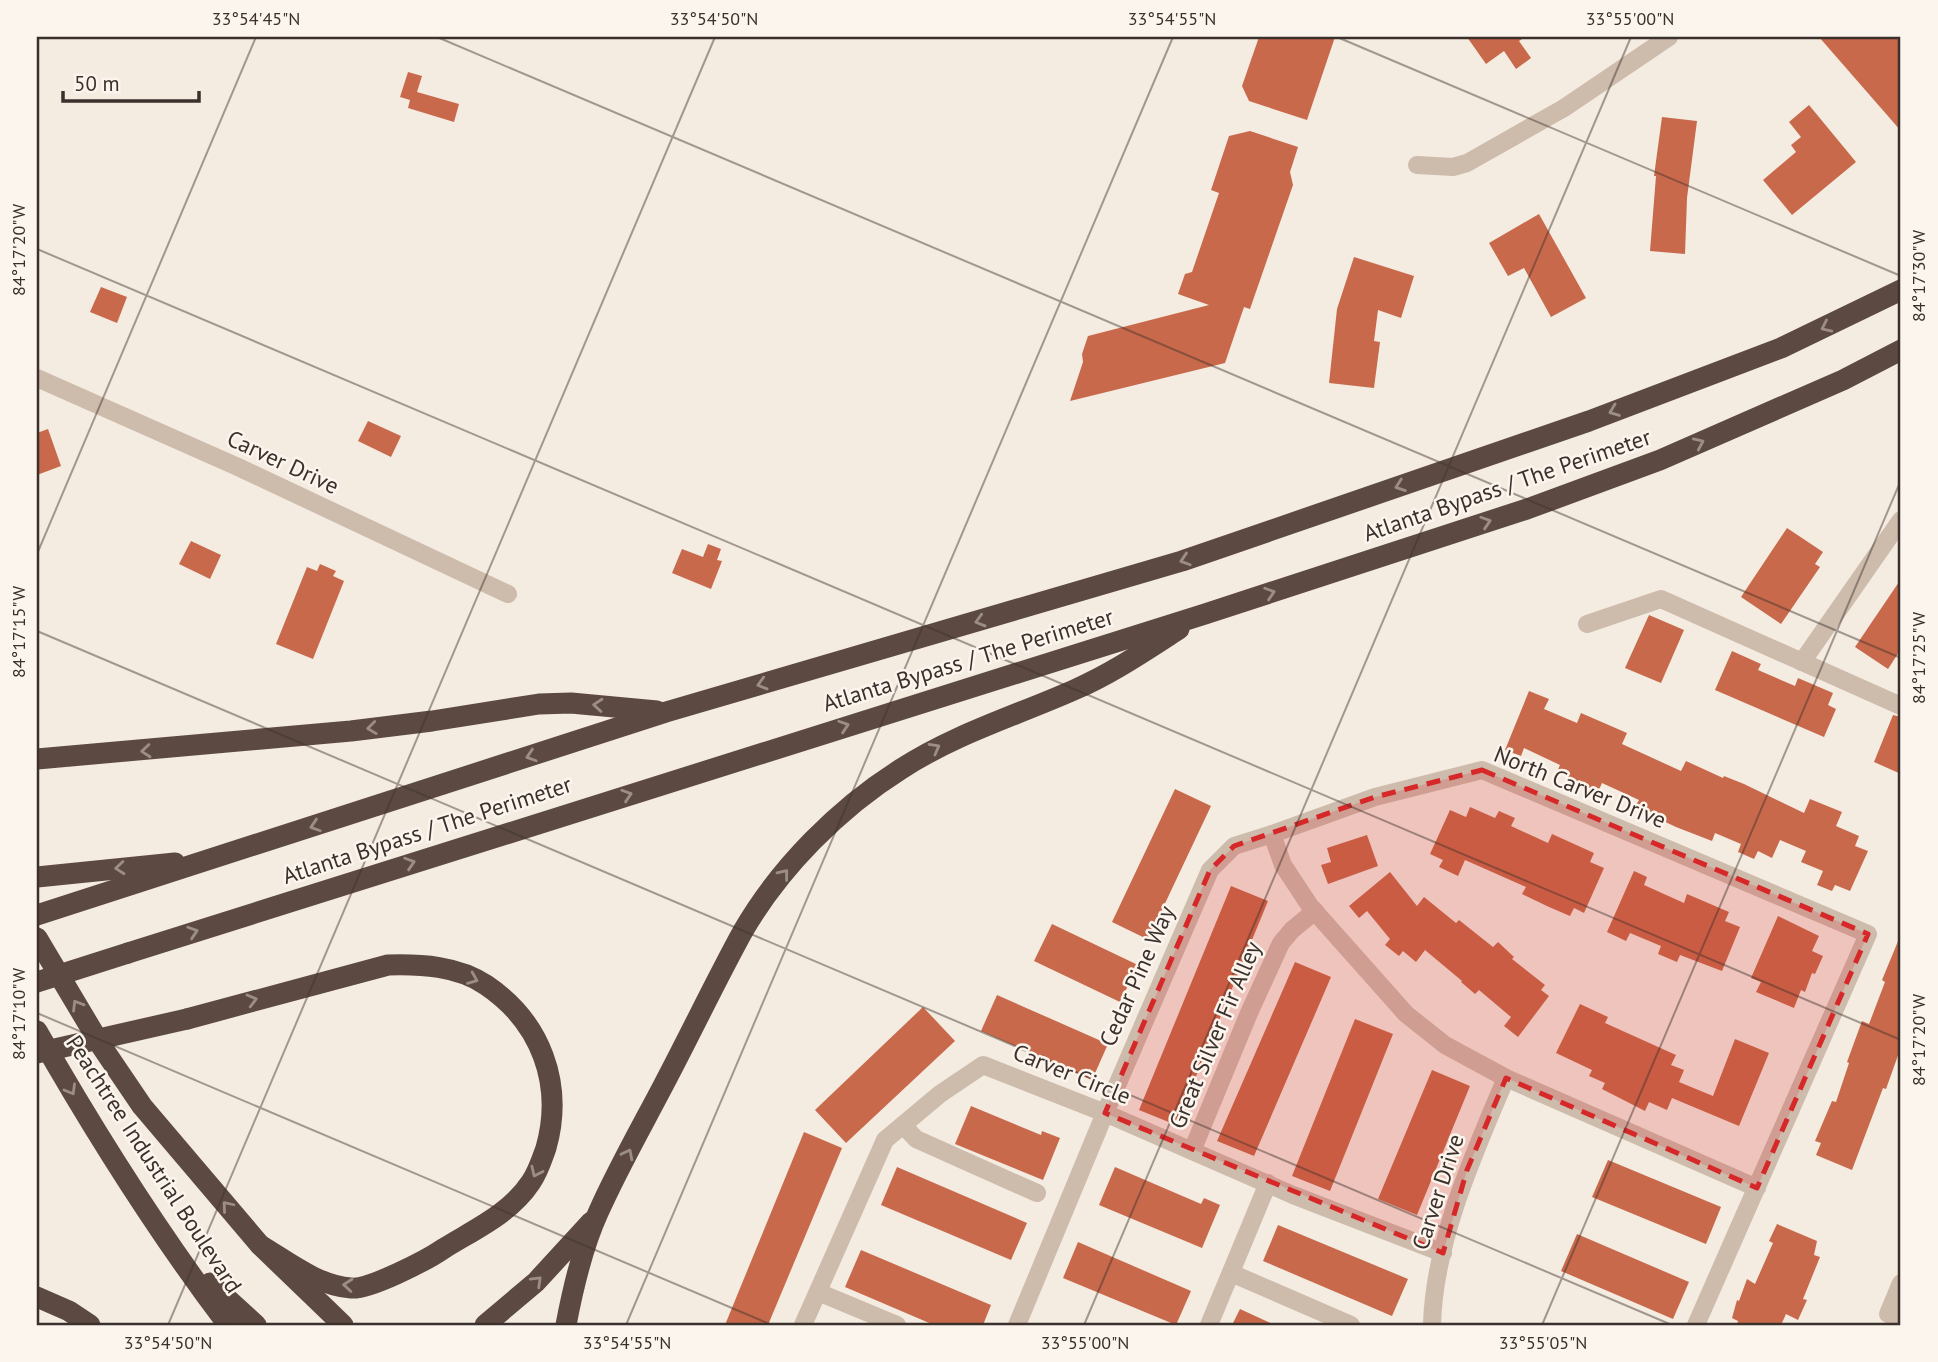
<svg xmlns="http://www.w3.org/2000/svg" width="1938" height="1362" viewBox="0 0 1938 1362" font-family="'PT Sans',sans-serif">
<style>
.building{fill:#c8694b}
.lines{fill:none;stroke-linecap:round;stroke-linejoin:round}
.minor{stroke:#cdbbac;stroke-width:18}
.highway{stroke:#5c4a42;stroke-width:21}
.highway-bridge{stroke:#5c4a42;stroke-width:21}
.oneway{stroke:#9c8e87}
.marked{fill:#d62828;fill-opacity:0.2;stroke:#d62828;stroke-width:5;stroke-dasharray:14 9;stroke-linejoin:round}
.ticks{fill:none;stroke:#3b302b;stroke-width:2;stroke-opacity:0.45}
.labels{text-anchor:middle;stroke-width:5;stroke-linejoin:round;paint-order:stroke}
.street-label{font-size:23px;fill:#3b302b;stroke:#fbf5ee}
.neatline{fill:none;stroke:#3b302b;stroke-width:2.5}
.ticks-label{font-size:18px;text-anchor:middle;fill:#3b302b}
</style>
<rect width="100%" height="100%" fill="#f4ebe1"/>
<g class="building">
<path d="M1259 37H1335L1307 120 1249 101 1242 86Z"/>
<path d="M1467 37H1525L1519 41 1531 58 1516 69 1504 51 1486 64Z"/>
<path d="M1819 37H1901V131Z"/>
<path d="M408 72 422 76 417 92 459 104 454 122 408 108 410 100 400 97Z"/>
<path d="M1809 105 1856 162 1792 215 1763 180 1796 152 1791 145 1801 137 1789 122Z"/>
<path d="M1662 117 1697 121 1687 198 1685 254 1650 251 1656 176H1654Z"/>
<path d="M1250 131 1298 147 1290 172 1293 185 1250 309 1244 307 1225 363 1070 401 1083 362 1082 354 1088 336 1209 305 1178 294 1185 274 1192 272 1219 193 1211 190 1229 136Z"/>
<path d="M1539 214 1586 298 1551 317 1524 268 1508 276 1489 243Z"/>
<path d="M1354 257 1414 276 1401 318 1378 310 1374 341 1380 342 1374 388 1329 383 1337 309Z"/>
<path d="M101 287 127 297 117 323 90 312Z"/>
<path d="M368 421 401 436 391 457 358 441Z"/>
<path d="M48 429 61 466 37 475V433Z"/>
<path d="M1787 528 1823 552 1815 564 1820 567 1781 624 1741 597Z"/>
<path d="M191 541 221 555 210 579 179 564Z"/>
<path d="M708 544 721 549 717 560 722 561 711 589 672 573 682 549 703 557Z"/>
<path d="M320 564 336 571 333 576 344 581 313 659 276 644 307 567 317 571Z"/>
<path d="M1901 579V649L1888 669 1855 647Z"/>
<path d="M1649 615 1684 630 1661 683 1625 668Z"/>
<path d="M1732 651 1761 664 1758 670 1795 686 1798 678 1833 693 1828 705 1836 709 1824 737 1715 690Z"/>
<path d="M1529 691 1549 699 1544 709 1577 723 1581 713 1627 733 1622 744 1681 771 1686 761 1723 778 1724 776 1744 784 1804 813 1810 799 1842 812 1836 826 1859 836 1855 846 1868 851 1850 891 1835 885 1832 891 1817 885 1823 871 1801 862 1806 851 1780 840 1772 858 1758 851 1754 859 1738 852 1741 844 1715 833 1712 841 1676 827 1659 819 1660 816 1636 805 1639 800 1602 783 1598 792 1557 772 1560 765 1524 748 1521 756 1505 750Z"/>
<path d="M1893 715 1901 717V774L1874 762Z"/>
<path d="M1175 789 1211 806 1160 914 1171 920 1164 933 1155 928 1149 940 1112 922Z"/>
<path d="M1470 807 1495 818 1499 811 1515 818 1511 826 1548 843 1552 834 1594 853 1590 862 1604 868 1584 913 1574 908 1570 916 1549 907 1522 894 1526 887 1465 860 1458 876 1439 867 1443 860 1430 854 1450 810 1466 817Z"/>
<path d="M1367 835 1378 866 1328 884 1321 865 1331 862 1327 848Z"/>
<path d="M1634 871 1647 877 1644 885 1684 903 1687 894 1729 912 1725 921 1740 927 1722 971 1680 955 1677 962 1658 954 1661 946 1630 933 1626 941 1607 932Z"/>
<path d="M1390 872 1417 906 1424 897 1456 923 1459 920 1493 947 1498 942 1514 957 1512 959 1545 985 1541 990 1549 996 1518 1037 1504 1026 1511 1017 1479 990 1475 994 1461 982 1462 981 1425 950 1416 962 1403 951 1399 956 1385 945 1390 939 1367 911 1359 918 1349 906Z"/>
<path d="M1231 886 1268 901 1176 1125 1139 1110Z"/>
<path d="M1778 916 1819 936 1812 951 1823 956 1815 974 1812 973 1805 992 1801 990 1794 1008 1756 992 1761 982 1751 978Z"/>
<path d="M1052 924 1138 965 1120 1002 1034 961Z"/>
<path d="M1901 934V1047L1886 1089 1883 1088 1852 1170 1816 1155 1821 1143 1815 1141 1832 1101 1836 1102 1849 1063 1847 1062 1862 1021 1869 1024 1885 982 1882 980Z"/>
<path d="M1295 962 1331 977 1254 1156 1217 1141Z"/>
<path d="M997 995 1108 1044 1092 1080 981 1031Z"/>
<path d="M1580 1004 1608 1017 1605 1023 1676 1055 1671 1065 1684 1070 1679 1082 1713 1096 1735 1039 1769 1053 1739 1126 1672 1098 1667 1110 1649 1102 1645 1111 1602 1089 1605 1083 1589 1076 1592 1070 1556 1053Z"/>
<path d="M923 1007 955 1041 846 1143 815 1110Z"/>
<path d="M1355 1019 1393 1034 1330 1191 1292 1176Z"/>
<path d="M1432 1070 1470 1086 1417 1215 1378 1199Z"/>
<path d="M971 1106 1041 1135 1042 1131 1060 1138 1043 1180 955 1144Z"/>
<path d="M804 1132 842 1148 768 1325H725Z"/>
<path d="M1608 1160 1721 1207 1706 1244 1592 1197Z"/>
<path d="M897 1167 1027 1223 1011 1260 881 1205Z"/>
<path d="M1115 1167 1201 1204 1204 1198 1220 1205 1202 1248 1099 1205Z"/>
<path d="M1777 1224 1817 1241 1814 1255 1820 1257 1803 1299 1807 1300 1798 1320 1786 1314 1781 1325H1737L1738 1321 1732 1318 1737 1300 1739 1301 1747 1279 1755 1284 1773 1243 1769 1241Z"/>
<path d="M1278 1225 1408 1279 1392 1316 1263 1261Z"/>
<path d="M1577 1234 1689 1282 1673 1319 1561 1271Z"/>
<path d="M1078 1242 1191 1291 1176 1325 1063 1278Z"/>
<path d="M861 1250 991 1305 983 1325H934L845 1287Z"/>
<path d="M1240 1309 1275 1325H1232Z"/>
</g>
<g class="lines">
<g class="minor">
<path d="M1417 165 1453 167 1467 163 1564 108 1669 37"/>
<path d="M37 378 238 467 508 594"/>
<path d="M1587 624 1661 599 1901 706"/>
<path d="M1802 662 1901 520"/>
<path d="M903 1125 916 1139 1037 1193"/>
<path d="M1192 1151 1249 1013 1281 943 1292 930 1315 911"/>
<path d="M1231 1273 1351 1325"/>
<path d="M1901 1283 1888 1314 1901 1319"/>
<path d="M818 1292 897 1325"/>
<path d="M803 1325 885 1140 940 1094 983 1065 1105 1113 1293 1195 1443 1253"/>
<path d="M1017 1325 1105 1113 1210 870 1234 846 1272 834"/>
<path d="M1209 1325 1268 1183"/>
<path d="M1432 1325C1434 1242 1474 1153 1506 1078"/>
<path d="M1696 1325 1868 934 1482 770 1375 797 1272 834 1283 865 1310 906 1406 1014 1445 1045 1506 1078 1757 1188"/>
</g>
<g class="highway">
<path d="M37 759 351 731 432 721 539 704 571 703 657 711"/>
<path d="M37 877 175 863"/>
<path d="M37 915 666 712 1182 561 1589 421 1781 348 1901 290"/>
<path d="M37 938 102 1047 142 1106 260 1245 343 1325"/>
<path d="M128 953 1205 614 1527 509 1660 460 1843 380 1901 350"/>
<path d="M187 1019 388 965C421 964 458 966 486 985 541 1022 564 1084 546 1148 542 1159 538 1172 531 1182 510 1214 475 1229 443 1249 427 1260 369 1290 351 1288 318 1286 287 1261 260 1245"/>
<path d="M37 1031C94 1131 159 1234 228 1325"/>
<path d="M210 1283 256 1325"/>
<path d="M37 1297 69 1311 90 1325"/>
<path d="M485 1325 536 1282 591 1222"/>
<path d="M566 1325C573 1288 582 1248 598 1213 617 1170 641 1128 663 1086 690 1035 715 982 743 931 780 867 839 808 901 769 955 734 1015 716 1074 690 1111 674 1145 651 1179 629"/>
</g>
<g class="highway-bridge">
<path d="M37 982 128 953"/>
<path d="M37 1053 187 1019"/>
</g>
</g>
<defs><path id="oneway-chevron" d="M-2-3.5L2.5 0L-2 3.5" fill="none" stroke-width="1.6" stroke-linecap="round" stroke-linejoin="round" transform="scale(1.75)"/></defs>
<g class="oneway">
<use href="#oneway-chevron" transform="translate(1826 327) rotate(155)"/>
<use href="#oneway-chevron" transform="translate(1614 411) rotate(159)"/>
<use href="#oneway-chevron" transform="translate(1699 443) rotate(-24)"/>
<use href="#oneway-chevron" transform="translate(1400 486) rotate(161)"/>
<use href="#oneway-chevron" transform="translate(1486 522) rotate(-18)"/>
<use href="#oneway-chevron" transform="translate(1185 560) rotate(162)"/>
<use href="#oneway-chevron" transform="translate(1270 593) rotate(-18)"/>
<use href="#oneway-chevron" transform="translate(980 621) rotate(164)"/>
<use href="#oneway-chevron" transform="translate(762 684) rotate(164)"/>
<use href="#oneway-chevron" transform="translate(598 705) rotate(-175)"/>
<use href="#oneway-chevron" transform="translate(844 726) rotate(-18)"/>
<use href="#oneway-chevron" transform="translate(372 728) rotate(173)"/>
<use href="#oneway-chevron" transform="translate(935 748) rotate(-29)"/>
<use href="#oneway-chevron" transform="translate(146 751) rotate(175)"/>
<use href="#oneway-chevron" transform="translate(531 756) rotate(162)"/>
<use href="#oneway-chevron" transform="translate(627 795) rotate(-18)"/>
<use href="#oneway-chevron" transform="translate(315 826) rotate(162)"/>
<use href="#oneway-chevron" transform="translate(410 863) rotate(-18)"/>
<use href="#oneway-chevron" transform="translate(120 868) rotate(175)"/>
<use href="#oneway-chevron" transform="translate(784 874) rotate(-51)"/>
<use href="#oneway-chevron" transform="translate(193 932) rotate(-18)"/>
<use href="#oneway-chevron" transform="translate(473 979) rotate(22)"/>
<use href="#oneway-chevron" transform="translate(252 1000) rotate(-15)"/>
<use href="#oneway-chevron" transform="translate(77 1005) rotate(-121)"/>
<use href="#oneway-chevron" transform="translate(71 1090) rotate(60)"/>
<use href="#oneway-chevron" transform="translate(628 1154) rotate(-63)"/>
<use href="#oneway-chevron" transform="translate(536 1172) rotate(115)"/>
<use href="#oneway-chevron" transform="translate(227 1206) rotate(-130)"/>
<use href="#oneway-chevron" transform="translate(537 1281) rotate(-44)"/>
<use href="#oneway-chevron" transform="translate(348 1285) rotate(-175)"/>
</g>
<path class="marked" d="M1482 770 1868 934 1757 1188 1506 1078 1467 1170 1443 1253 1105 1113 1210 870 1234 846 1375 797Z"/>
<path class="ticks" d="M437 37 1901 658M1337 37 1901 276M37 249 1901 1040M37 554 256 37M37 631 1672 1325M37 1013 772 1325M168 1325 715 37M626 1325 1173 37M1084 1325 1631 37M1542 1325 1901 480"/>
<g class="labels">
<g class="street-label">
<text transform="translate(283 462) rotate(25)" y="8">Carver Drive</text>
<text transform="translate(1507 485) rotate(-19)" y="8">Atlanta Bypass / The Perimeter</text>
<text transform="translate(968 660) rotate(-17)" y="8">Atlanta Bypass / The Perimeter</text>
<text transform="translate(1580 787) rotate(22)" y="8">North Carver Drive</text>
<text transform="translate(427 830) rotate(-18)" y="8">Atlanta Bypass / The Perimeter</text>
<text transform="translate(1137 976) rotate(-66)" y="8">Cedar Pine Way</text>
<text transform="translate(1215 1035) rotate(-67)" y="8">Great Silver Fir Alley</text>
<text transform="translate(1072 1074) rotate(22)" y="8">Carver Circle</text>
<text transform="translate(154 1164) rotate(57)" y="8">Peachtree Industrial Boulevard</text>
<text transform="translate(1438 1192) rotate(-72)" y="8">Carver Drive</text>
</g>
</g>
<rect width="1938" height="1362" fill="none" stroke="#fbf5ee" stroke-width="77"/>
<path d="M63 91v10h136v-10" fill="none" stroke="#3b302b" stroke-width="3.5"/>
<text x="74" y="91" font-size="21" fill="#3b302b" stroke="#fbf5ee" stroke-width="5" paint-order="stroke">50 m</text>
<rect x="38" y="38" width="1861" height="1286" class="neatline"/>
<g class="ticks-label">
<text x="256" y="25">33°54'45"N</text>
<text x="714" y="25">33°54'50"N</text>
<text x="1172" y="25">33°54'55"N</text>
<text x="1630" y="25">33°55'00"N</text>
<text transform="translate(19 250) rotate(-90)" y="6">84°17'20"W</text>
<text transform="translate(1919 276) rotate(-90)" y="6">84°17'30"W</text>
<text transform="translate(19 632) rotate(-90)" y="6">84°17'15"W</text>
<text transform="translate(1919 658) rotate(-90)" y="6">84°17'25"W</text>
<text transform="translate(19 1014) rotate(-90)" y="6">84°17'10"W</text>
<text transform="translate(1919 1040) rotate(-90)" y="6">84°17'20"W</text>
<text x="168" y="1349">33°54'50"N</text>
<text x="627" y="1349">33°54'55"N</text>
<text x="1085" y="1349">33°55'00"N</text>
<text x="1543" y="1349">33°55'05"N</text>
</g>
</svg>
